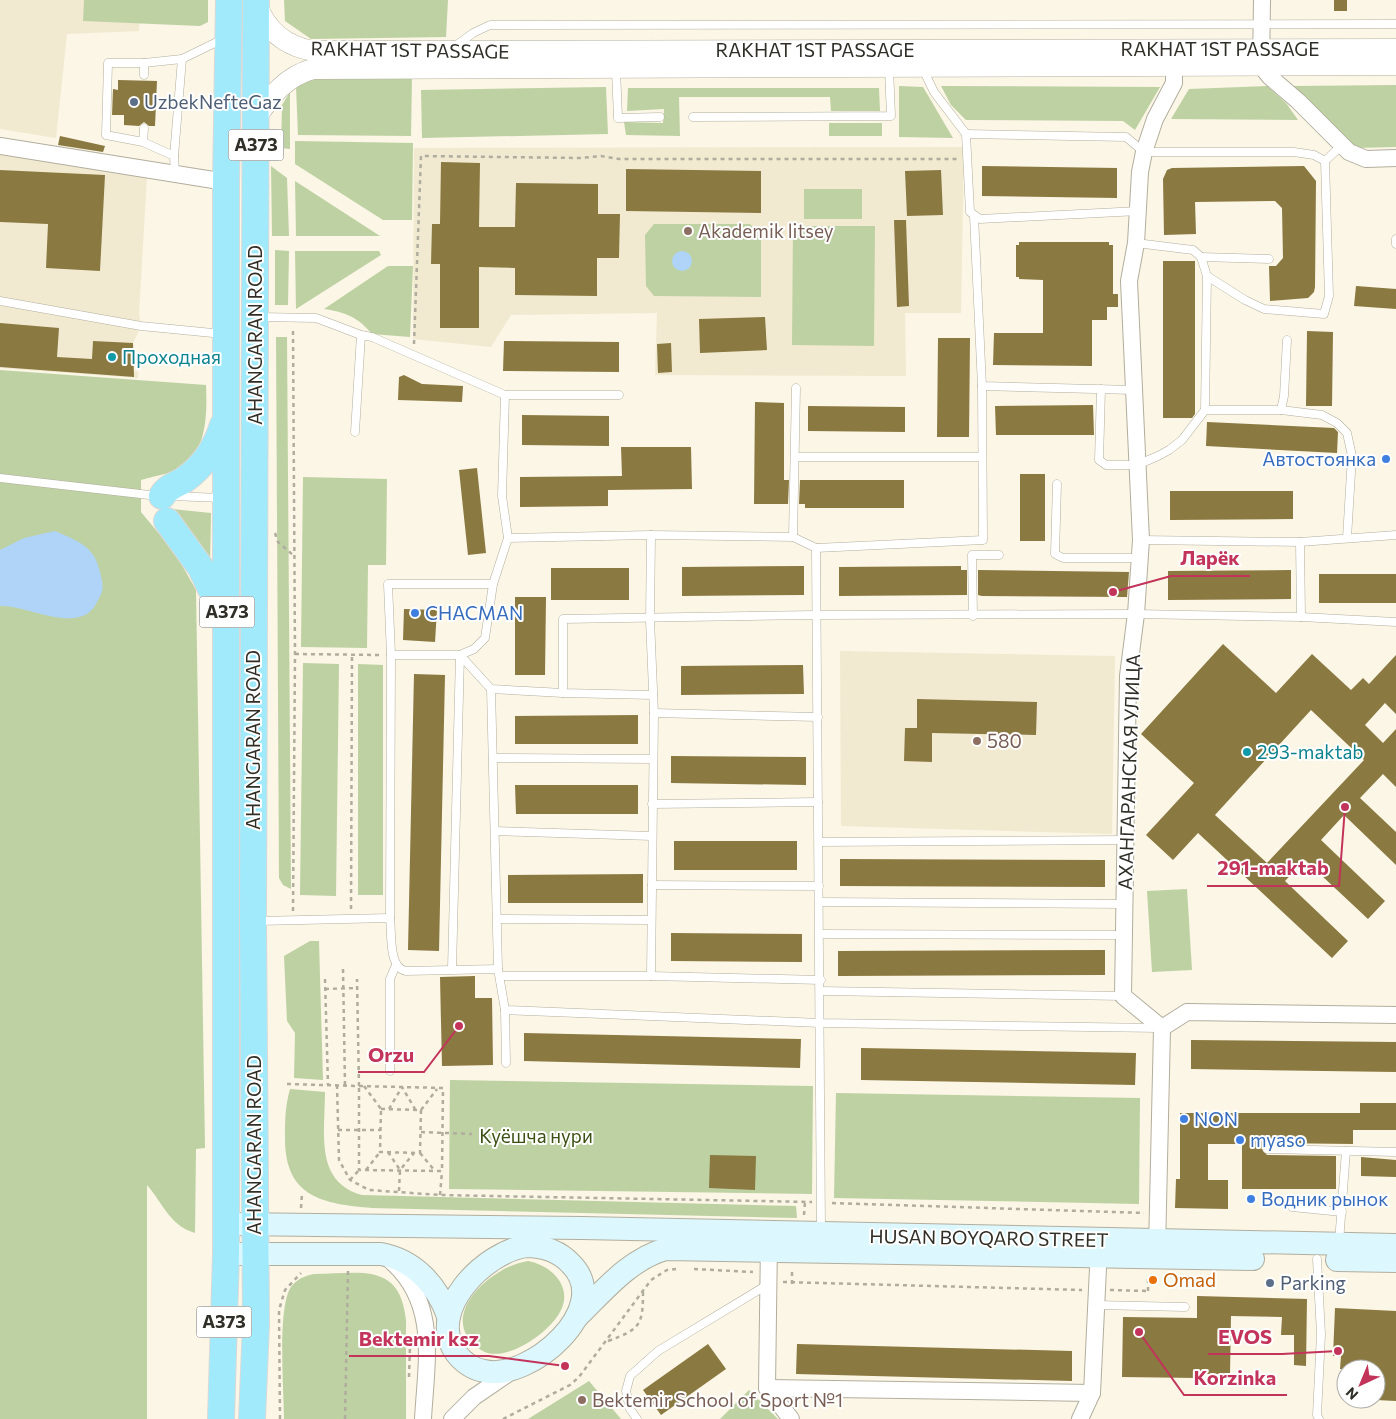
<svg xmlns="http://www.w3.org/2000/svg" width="1396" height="1419" viewBox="0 0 1396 1419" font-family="Commissioner,sans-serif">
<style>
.built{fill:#f1ead1}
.green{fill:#bed1a3}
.water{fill:#afd4f8}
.building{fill:#8a7940;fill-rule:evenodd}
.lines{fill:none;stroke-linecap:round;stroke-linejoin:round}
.service-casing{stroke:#b2ae9e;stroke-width:9}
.minor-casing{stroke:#b2ae9e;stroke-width:18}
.tertiary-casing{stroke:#b2ae9e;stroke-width:21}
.secondary-casing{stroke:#b2ae9e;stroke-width:24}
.trunk-casing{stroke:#dad9d8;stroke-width:28}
.path{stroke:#b0ad9f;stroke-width:2.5;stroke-dasharray:4 4;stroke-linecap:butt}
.service{stroke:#fff;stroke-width:8}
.minor{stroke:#fff;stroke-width:16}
.tertiary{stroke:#fff;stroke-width:20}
.secondary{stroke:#dcf7fe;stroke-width:22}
.trunk{stroke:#a0eafc;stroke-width:26}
.service-dot{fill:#5c6f8a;stroke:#fff;stroke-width:2}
.education-dot{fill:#8d6e63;stroke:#fff;stroke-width:2}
.culture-dot{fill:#0f9aa8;stroke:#fff;stroke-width:2}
.shop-dot{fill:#3f7fe0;stroke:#fff;stroke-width:2}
.food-dot{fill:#e8710a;stroke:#fff;stroke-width:2}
.labels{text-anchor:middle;stroke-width:4;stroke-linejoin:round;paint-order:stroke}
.shield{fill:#fff;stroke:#6d6d68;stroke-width:1}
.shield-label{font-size:18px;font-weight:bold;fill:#2f2e27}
.street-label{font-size:19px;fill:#2f2e27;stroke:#fff}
.service-label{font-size:19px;fill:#4e5e75;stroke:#fff;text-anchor:start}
.education-label{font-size:19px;fill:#785e54;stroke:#fff;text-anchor:start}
.culture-label{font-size:19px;fill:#0d838f;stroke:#fff;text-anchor:start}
.shop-label{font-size:19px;fill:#366cbe;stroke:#fff;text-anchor:start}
.park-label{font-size:19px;fill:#3c5014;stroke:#fff}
.food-label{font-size:19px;fill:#c56008;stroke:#fff;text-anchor:start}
.leader{fill:none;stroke:#c3345b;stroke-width:2}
.callout-dot{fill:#c3345b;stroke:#fff;stroke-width:2}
.callout-label{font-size:20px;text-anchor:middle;font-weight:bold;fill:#c3345b;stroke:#fff;stroke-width:4;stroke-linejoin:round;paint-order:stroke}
</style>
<rect width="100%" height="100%" fill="#fbf6e5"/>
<g class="built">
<path d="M0 0H140L139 31 67 34 56 138 0 129Z"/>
<path d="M964 147 961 313H905L906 376 655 375 657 313 511 315 491 347 413 339 414 148Z"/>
<path d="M0 151 147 176 139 314 141 326 133 343 134 371 138 372V378L0 368Z"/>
<path d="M840 651 1115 656 1112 834 841 826Z"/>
</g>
<g class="green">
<path d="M84 0H208V22L200 26 83 21Z"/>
<path d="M284 0H448L446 37 311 39 285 21Z"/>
<path d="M310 78H412L411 136 298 135 296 86Z"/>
<path d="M1396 85V147L1354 148 1294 86Z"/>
<path d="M899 86 923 87 953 138 899 137Z"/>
<path d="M941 86 1160 87 1135 130 1123 121 966 120 951 105Z"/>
<path d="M1267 86 1286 103 1298 120 1171 119 1189 89Z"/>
<path d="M606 87 608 134 422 138 421 90Z"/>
<path d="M628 88H879L880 111H831L830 97H679L680 136 626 135 624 122 663 123 664 109 627 111Z"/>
<path d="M290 92V149L281 148 282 105Z"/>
<rect x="829" y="123" width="53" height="13"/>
<path d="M295 141 413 143 412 220H383L295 164Z"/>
<path d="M271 166 287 178 289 236H272Z"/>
<path d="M295 181 380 236H296Z"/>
<rect x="804" y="189" width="58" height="30"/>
<path d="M654 224H750L761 235V297L654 296 646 286 645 235Z"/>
<path d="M793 226H875L874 346 792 345Z"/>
<path d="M275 250 289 251 288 305H275Z"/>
<path d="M295 251H379L381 255 296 309Z"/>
<path d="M388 266H413L410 337 372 334C358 317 345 312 324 309Z"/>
<path d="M276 337H287L291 889 283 885 279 878Z"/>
<path d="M0 370 206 385C207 413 208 453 178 469 167 475 153 476 141 480V512L175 553 196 590 205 1148 196 1149 195 1233C169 1225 163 1203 147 1185V1419H0Z"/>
<path d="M303 477 387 479 386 565H368L367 648 301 647Z"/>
<path d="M172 509 211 513 210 565Z"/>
<path d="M303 663 339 664 336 896 300 895Z"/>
<path d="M358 664 383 665V895H358Z"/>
<path d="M1187 889 1192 970 1152 972 1147 891Z"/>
<path d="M310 941H319L323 1080 294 1078 295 1033 287 1021 284 956Z"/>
<path d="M450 1080 813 1086 812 1194 449 1189Z"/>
<path d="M290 1089 325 1092C325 1132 314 1182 362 1195L796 1206 797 1218 372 1208C323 1204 285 1197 285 1139 285 1121 285 1107 290 1089Z"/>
<path d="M836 1093 1140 1098 1139 1204 834 1198Z"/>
<path d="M528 1261C551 1265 574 1287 560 1312 549 1333 504 1365 481 1350 433 1318 491 1266 528 1261Z"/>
<path d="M314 1274C359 1274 400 1261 406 1320V1419H284C284 1392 277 1307 291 1287 297 1279 304 1276 314 1274Z"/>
<path d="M589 1381 621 1419H528Z"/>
<path d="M749 1390 778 1419H720Z"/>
</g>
<g class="water">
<circle cx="682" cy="261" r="10"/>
<path d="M55 531C77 541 94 545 100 572 104 588 104 590 96 604 79 636 26 604 0 606V550L24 538Z"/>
</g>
<g class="building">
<rect x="1334" y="0" width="13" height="11"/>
<path d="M118 80 157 81 155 126H149L144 122 139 126 124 125V115H112L113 89 118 90Z"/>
<path d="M60 136 105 146 103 152 58 145Z"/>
<path d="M441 162 480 163 479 227H515L516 183 598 184V214H620L619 258H597V296L515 295V268L479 267V328H440V264H431L432 224H440Z"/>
<path d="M982 166 1117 168V198L982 196Z"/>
<path d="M1304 166 1316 181 1315 287 1314 292 1308 298 1270 301 1269 266H1276L1283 258 1282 208 1275 201 1195 202 1196 234 1164 235 1163 179 1167 170 1172 168Z"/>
<path d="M626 169 761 171V213L626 211Z"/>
<path d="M0 170 105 175 100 271 46 268 48 224 0 222Z"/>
<path d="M941 170 943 215 907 216 905 171Z"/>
<path d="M894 220H906L909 306 897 307Z"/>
<path d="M1019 242H1109V245H1113V294H1118V307H1107V320H1092V366L993 365 994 333H1043V280L1019 279V277H1016V245H1019Z"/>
<path d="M1163 261H1195V414L1192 418H1163Z"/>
<path d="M1356 286 1396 289V309L1354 306Z"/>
<path d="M765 317 767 350 700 353 699 319Z"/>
<path d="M0 323 59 328 57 357 92 359 93 341 133 343 134 377 0 367Z"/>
<path d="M1307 331 1333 332 1332 406H1306Z"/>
<path d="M938 338H970L969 437H937Z"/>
<path d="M504 341 619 342V372L503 371Z"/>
<path d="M671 343 672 372 658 373 657 344Z"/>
<path d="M404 375 422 384 463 386 462 402 398 400 399 377Z"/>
<path d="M755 402 784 403V480H789L788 504H754Z"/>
<path d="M1093 405 1094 435H996L995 406Z"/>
<path d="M808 406 905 407V432L808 431Z"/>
<path d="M522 415 609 416V446L522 445Z"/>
<path d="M1207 422 1334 428 1338 432 1337 453 1206 446Z"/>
<path d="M621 447H691L692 489 608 490V506L520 507V477L622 476Z"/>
<path d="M477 468 486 553 468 555 459 470Z"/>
<rect x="1020" y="474" width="25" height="67"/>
<path d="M800 480H904V508H805V504H799Z"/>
<path d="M1170 491H1293V519L1170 520Z"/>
<path d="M804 566V595L682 596V567Z"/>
<path d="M961 566V570H967V595L839 596V567Z"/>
<rect x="551" y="568" width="78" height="32"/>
<path d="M978 570 1129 572 1127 597 982 596 978 595Z"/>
<path d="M1291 570V599L1168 600V571Z"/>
<rect x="1319" y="574" width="77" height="29"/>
<path d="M515 597H546L545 675H515Z"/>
<path d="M404 609 437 610 435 642 403 640Z"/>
<path d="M1223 644 1276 693 1312 654 1351 690 1363 678 1369 684 1396 655V714L1385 703 1365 725 1383 743 1396 729V787L1383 774 1360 798 1396 832V865L1344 815 1321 840 1385 901 1368 919 1305 860 1285 881 1348 941 1332 958 1198 833 1173 860 1146 835 1194 783 1141 734ZM1311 710 1364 760 1267 863 1215 815Z"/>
<path d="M803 665 804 694 681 695V666Z"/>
<path d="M414 674 445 675 439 951 408 950Z"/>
<path d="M917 699 1037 702 1036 735 932 733V762L904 761 905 728H917Z"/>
<path d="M638 715V744H515V716Z"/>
<path d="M671 756 806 757V785L671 783Z"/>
<path d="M515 785H638V814H516Z"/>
<rect x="674" y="841" width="123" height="29"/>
<path d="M840 859 1105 860V887L840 886Z"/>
<path d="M643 874V903H508V875Z"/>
<path d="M671 933 802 934V962L671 961Z"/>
<path d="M1105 950V975L838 976V951Z"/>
<path d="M475 976V998H492L493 1065 442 1066 440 977Z"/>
<path d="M524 1033 801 1039 800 1068 524 1061Z"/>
<path d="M1191 1040 1396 1042V1072L1191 1069Z"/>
<path d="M861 1048 1136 1053 1135 1085 861 1080Z"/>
<path d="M1360 1103H1396V1130H1353V1144L1267 1143 1261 1148 1267 1155 1336 1156V1189H1242V1144H1208V1180H1228V1209L1175 1208 1176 1179H1180V1113H1360Z"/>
<path d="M710 1155 756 1156 755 1190 709 1188Z"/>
<path d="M1361 1157 1396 1160V1177L1361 1176Z"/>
<path d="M1197 1296 1307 1299 1306 1366 1294 1365V1335H1281L1282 1317 1231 1316 1230 1374H1196V1378L1122 1377 1123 1317 1197 1318Z"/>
<path d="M1335 1308 1396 1311V1401L1376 1400V1369H1340L1341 1356H1333Z"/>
<path d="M708 1344 726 1369 661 1415 643 1390Z"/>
<path d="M797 1344 1072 1351V1381L796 1374Z"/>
</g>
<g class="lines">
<defs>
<g id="service">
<path d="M454 47 473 33 490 25 1396 24"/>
<path d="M923 69 934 92 966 134 970 212 980 219 1139 211"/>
<path d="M616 70 618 118 660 117"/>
<path d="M144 75V63"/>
<path d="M693 117 891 116 889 68"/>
<path d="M144 128 143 142 174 156 175 174"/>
<path d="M966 134 1126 137 1144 152H1294L1314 155 1325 161"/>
<path d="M143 142 106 135 108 63H144L182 59"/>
<path d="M174 156 182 59 223 39"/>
<path d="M1325 161 1341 146"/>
<path d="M974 216 982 386 1134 390"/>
<path d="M1396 244V239"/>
<path d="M1201 257 1269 259"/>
<path d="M1207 276 1245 300 1264 309 1324 314 1329 296 1325 161"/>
<path d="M0 301 141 326 223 334"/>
<path d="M259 317 316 318 361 335 372 337 505 395H619"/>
<path d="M1101 389 1099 460 1106 465H1137L1158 456 1169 450 1182 440 1205 410 1207 276 1201 257 1193 250 1136 243"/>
<path d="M505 395 502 496 508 538"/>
<path d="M1205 410H1281L1284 396 1287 340"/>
<path d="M1281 410 1322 415 1337 423 1347 433 1352 456 1347 538"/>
<path d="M355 432 361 335"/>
<path d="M796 457H982"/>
<path d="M0 478 158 496"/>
<path d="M1057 484 1055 554 1063 558H1139"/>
<path d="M171 496 222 498"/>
<path d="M793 537 796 388"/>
<path d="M1141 540 1300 542 1396 535"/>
<path d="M1300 542 1301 617"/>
<path d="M816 548 821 1231"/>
<path d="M973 616 972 555H999"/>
<path d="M391 655H460L474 649 485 638 493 584 508 538 651 535 793 537 816 548 983 540 982 386"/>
<path d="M491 689 498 969"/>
<path d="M653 695 563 693V619L816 615 1136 614 1301 617 1396 622"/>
<path d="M654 713 818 717"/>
<path d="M493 758 653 759"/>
<path d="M652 804 818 802"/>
<path d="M495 831 652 836"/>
<path d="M819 842 1126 840"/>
<path d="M652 885 819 886"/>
<path d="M819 902 1125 904"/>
<path d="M390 918 391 655 388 584H493"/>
<path d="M498 919 651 920"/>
<path d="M257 921 390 918C392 932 388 968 406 971L498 969 505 1010 820 1023 1159 1028"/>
<path d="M820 934 1124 935"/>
<path d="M452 969 460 655 491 689 563 693"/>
<path d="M500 976H651L821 980"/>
<path d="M651 976 654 713 650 620 651 535"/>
<path d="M821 991 1123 996"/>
<path d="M505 1010 506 1063"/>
<path d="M390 1071V979L396 965"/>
<path d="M1267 1149 1396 1152"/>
<path d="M1292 1207 1342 1212"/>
<path d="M1339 1242 1346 1151"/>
<path d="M1317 1259 1321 1334 1317 1415 1319 1419"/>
<path d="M1096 1305 1185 1307"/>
<path d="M637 1419 630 1409 626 1391 630 1376 658 1351 767 1285"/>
</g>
<g id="minor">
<path d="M1262 0 1261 66 1270 77 1298 101 1349 152 1366 159 1396 158"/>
<path d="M0 146 226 182"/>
<path d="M1162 1028 1187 1012 1396 1015"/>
<path d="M769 1240 767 1388 791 1419"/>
<path d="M1157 1250 1162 1028 1123 996 1128 676 1136 614 1141 540 1129 281 1136 243 1140 172 1144 152 1155 119 1174 83V66"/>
<path d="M392 1262C439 1304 426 1363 423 1419"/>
<path d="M767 1388 1092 1393"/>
<path d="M452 1419 474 1397 512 1371"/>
<path d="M1080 1419 1092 1393 1099 1247"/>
</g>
<g id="tertiary">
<path d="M257 5C267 31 285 46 313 51L1396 49"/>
<path d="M256 118C271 96 286 76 313 69L1396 65"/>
</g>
<g id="secondary">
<path d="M226 1224 582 1228 1396 1245"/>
<path d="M526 1246C543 1246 559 1251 571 1264 615 1308 529 1382 484 1371 473 1369 463 1362 456 1353 426 1310 485 1252 526 1246Z"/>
<path d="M226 1254H381C414 1260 437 1285 448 1316"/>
<path d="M1337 1260 1396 1261"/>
<path d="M576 1318C603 1292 629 1259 666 1249L1253 1259"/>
</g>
<g id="trunk">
<path d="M162 496C167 487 176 485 184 480 204 466 216 448 223 425"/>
<path d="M167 521 201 568 223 614"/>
<path d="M221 1419 226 1254V182L229 0"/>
<path d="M252 1419 256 1324 253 921 256 0"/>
</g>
</defs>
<use href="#service" class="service-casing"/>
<use href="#minor" class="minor-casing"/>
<use href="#tertiary" class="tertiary-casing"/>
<use href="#secondary" class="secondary-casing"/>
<use href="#trunk" class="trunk-casing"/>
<g class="path">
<path d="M414 344 421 156 581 158 601 156 619 159H957"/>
<path d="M275 533 278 542 293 555"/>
<path d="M295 654 381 655"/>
<path d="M351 909 352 655"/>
<path d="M293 911 295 654 293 329"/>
<path d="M343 969 345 1086"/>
<path d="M325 979 328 1085"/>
<path d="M325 989 357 988"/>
<path d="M287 1084 359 1086 357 979"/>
<path d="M337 1085 339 1160 350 1180 369 1190 440 1195 812 1202"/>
<path d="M359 1086 443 1088 442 1171 359 1170Z"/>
<path d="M364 1086 381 1109"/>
<path d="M381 1109 421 1110 420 1153 380 1152Z"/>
<path d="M389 1109 402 1087 415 1109"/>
<path d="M421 1110 437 1089"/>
<path d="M338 1130H380"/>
<path d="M421 1132 472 1134"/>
<path d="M388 1152 400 1170"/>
<path d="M420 1153 435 1171"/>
<path d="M366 1170 380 1152"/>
<path d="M350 1180 359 1170"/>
<path d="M399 1191 400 1170 414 1153"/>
<path d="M440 1195 442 1171"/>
<path d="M832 1203 1144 1213"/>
<path d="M301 1208 302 1194"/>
<path d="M804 1215 805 1202"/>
<path d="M694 1269 753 1272"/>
<path d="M783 1282 1082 1290"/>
<path d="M792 1284V1268"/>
<path d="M1110 1290 1148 1291"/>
<path d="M1148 1291V1276"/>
<path d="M608 1341C641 1329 643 1325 643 1290"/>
<path d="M409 1377 410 1345"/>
<path d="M280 1419 279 1310 285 1290 301 1273"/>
<path d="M345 1419 348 1271"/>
<path d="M503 1419 570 1385 579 1377 651 1280 667 1270 676 1269"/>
</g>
<use href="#service" class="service"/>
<use href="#minor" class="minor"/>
<use href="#tertiary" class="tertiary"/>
<use href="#secondary" class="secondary"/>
<use href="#trunk" class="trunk"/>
</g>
<g class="service-dot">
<circle cx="134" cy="102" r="5"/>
<circle cx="1270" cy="1283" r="5"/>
</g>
<g class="education-dot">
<circle cx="688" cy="231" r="5"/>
<circle cx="977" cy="741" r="5"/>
<circle cx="582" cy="1400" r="5"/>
</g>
<g class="culture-dot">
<circle cx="112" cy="357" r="5"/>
<circle cx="1247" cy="752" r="5"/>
</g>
<g class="shop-dot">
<circle cx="1386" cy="459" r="5"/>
<circle cx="415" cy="613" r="5"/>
<circle cx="1184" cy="1119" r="5"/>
<circle cx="1240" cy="1140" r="5"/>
<circle cx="1251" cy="1199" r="5"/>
</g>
<circle class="food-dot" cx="1153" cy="1280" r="5"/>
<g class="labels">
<g class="shield">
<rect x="228.5" y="129.5" width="55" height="31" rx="4"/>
<rect x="199.5" y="596.5" width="55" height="31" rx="4"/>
<rect x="196.5" y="1306.5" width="55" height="31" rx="4"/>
</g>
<g class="shield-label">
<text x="256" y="151">A373</text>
<text x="227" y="618">A373</text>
<text x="224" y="1328">A373</text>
</g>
<g class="street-label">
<text x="1220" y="56">RAKHAT 1ST PASSAGE</text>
<text transform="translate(410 50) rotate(1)" y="7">RAKHAT 1ST PASSAGE</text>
<text x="815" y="57">RAKHAT 1ST PASSAGE</text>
<text transform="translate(255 335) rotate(-90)" y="7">AHANGARAN ROAD</text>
<text transform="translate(253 740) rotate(-90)" y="7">AHANGARAN ROAD</text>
<text transform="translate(1129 772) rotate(-88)" y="7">АХАНГАРАНСКАЯ УЛИЦА</text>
<text transform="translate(254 1145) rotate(-90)" y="7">AHANGARAN ROAD</text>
<text transform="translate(989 1238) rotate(1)" y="7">HUSAN BOYQARO STREET</text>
</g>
<g class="service-label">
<text x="144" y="109">UzbekNefteGaz</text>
<text x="1280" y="1290">Parking</text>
</g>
<g class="education-label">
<text x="698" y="238">Akademik litsey</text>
<text x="987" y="748">580</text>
<text x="592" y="1407">Bektemir School of Sport №1</text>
</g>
<g class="culture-label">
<text x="122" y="364">Проходная</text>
<text x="1257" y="759">293-maktab</text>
</g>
<g class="shop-label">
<text x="1376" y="466" text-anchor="end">Автостоянка</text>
<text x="425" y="620">CHACMAN</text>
<text x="1194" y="1126">NON</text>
<text x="1250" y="1147">myaso</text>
<text x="1261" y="1206">Водник рынок</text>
</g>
<g class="park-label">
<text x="536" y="1143">Куёшча нури</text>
</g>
<g class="food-label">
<text x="1163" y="1287">Omad</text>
</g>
</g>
<path class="leader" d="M1113 592L1171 576H1250M1345 807L1339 886H1207M459 1026L424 1072H358M1338 1351L1282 1354H1208M565 1366L489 1356H349M1139 1332L1184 1395H1287"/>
<g class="callout-dot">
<circle cx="1113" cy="592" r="5"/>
<circle cx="1345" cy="807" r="5"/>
<circle cx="459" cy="1026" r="5"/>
<circle cx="1338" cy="1351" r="5"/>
<circle cx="565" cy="1366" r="5"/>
<circle cx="1139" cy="1332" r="5"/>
</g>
<g class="callout-label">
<text x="1210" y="565">Ларёк</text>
<text x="1273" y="875">291-maktab</text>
<text x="391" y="1062">Orzu</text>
<text x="1245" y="1344">EVOS</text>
<text x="419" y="1346">Bektemir ksz</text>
<text x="1235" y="1385">Korzinka</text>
</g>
<g transform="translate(1361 1384) rotate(224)"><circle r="24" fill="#ffffff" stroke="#acaba9"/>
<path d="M0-4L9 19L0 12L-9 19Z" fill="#c3345b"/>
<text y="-8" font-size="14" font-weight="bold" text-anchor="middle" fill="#2f2e27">N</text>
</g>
</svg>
